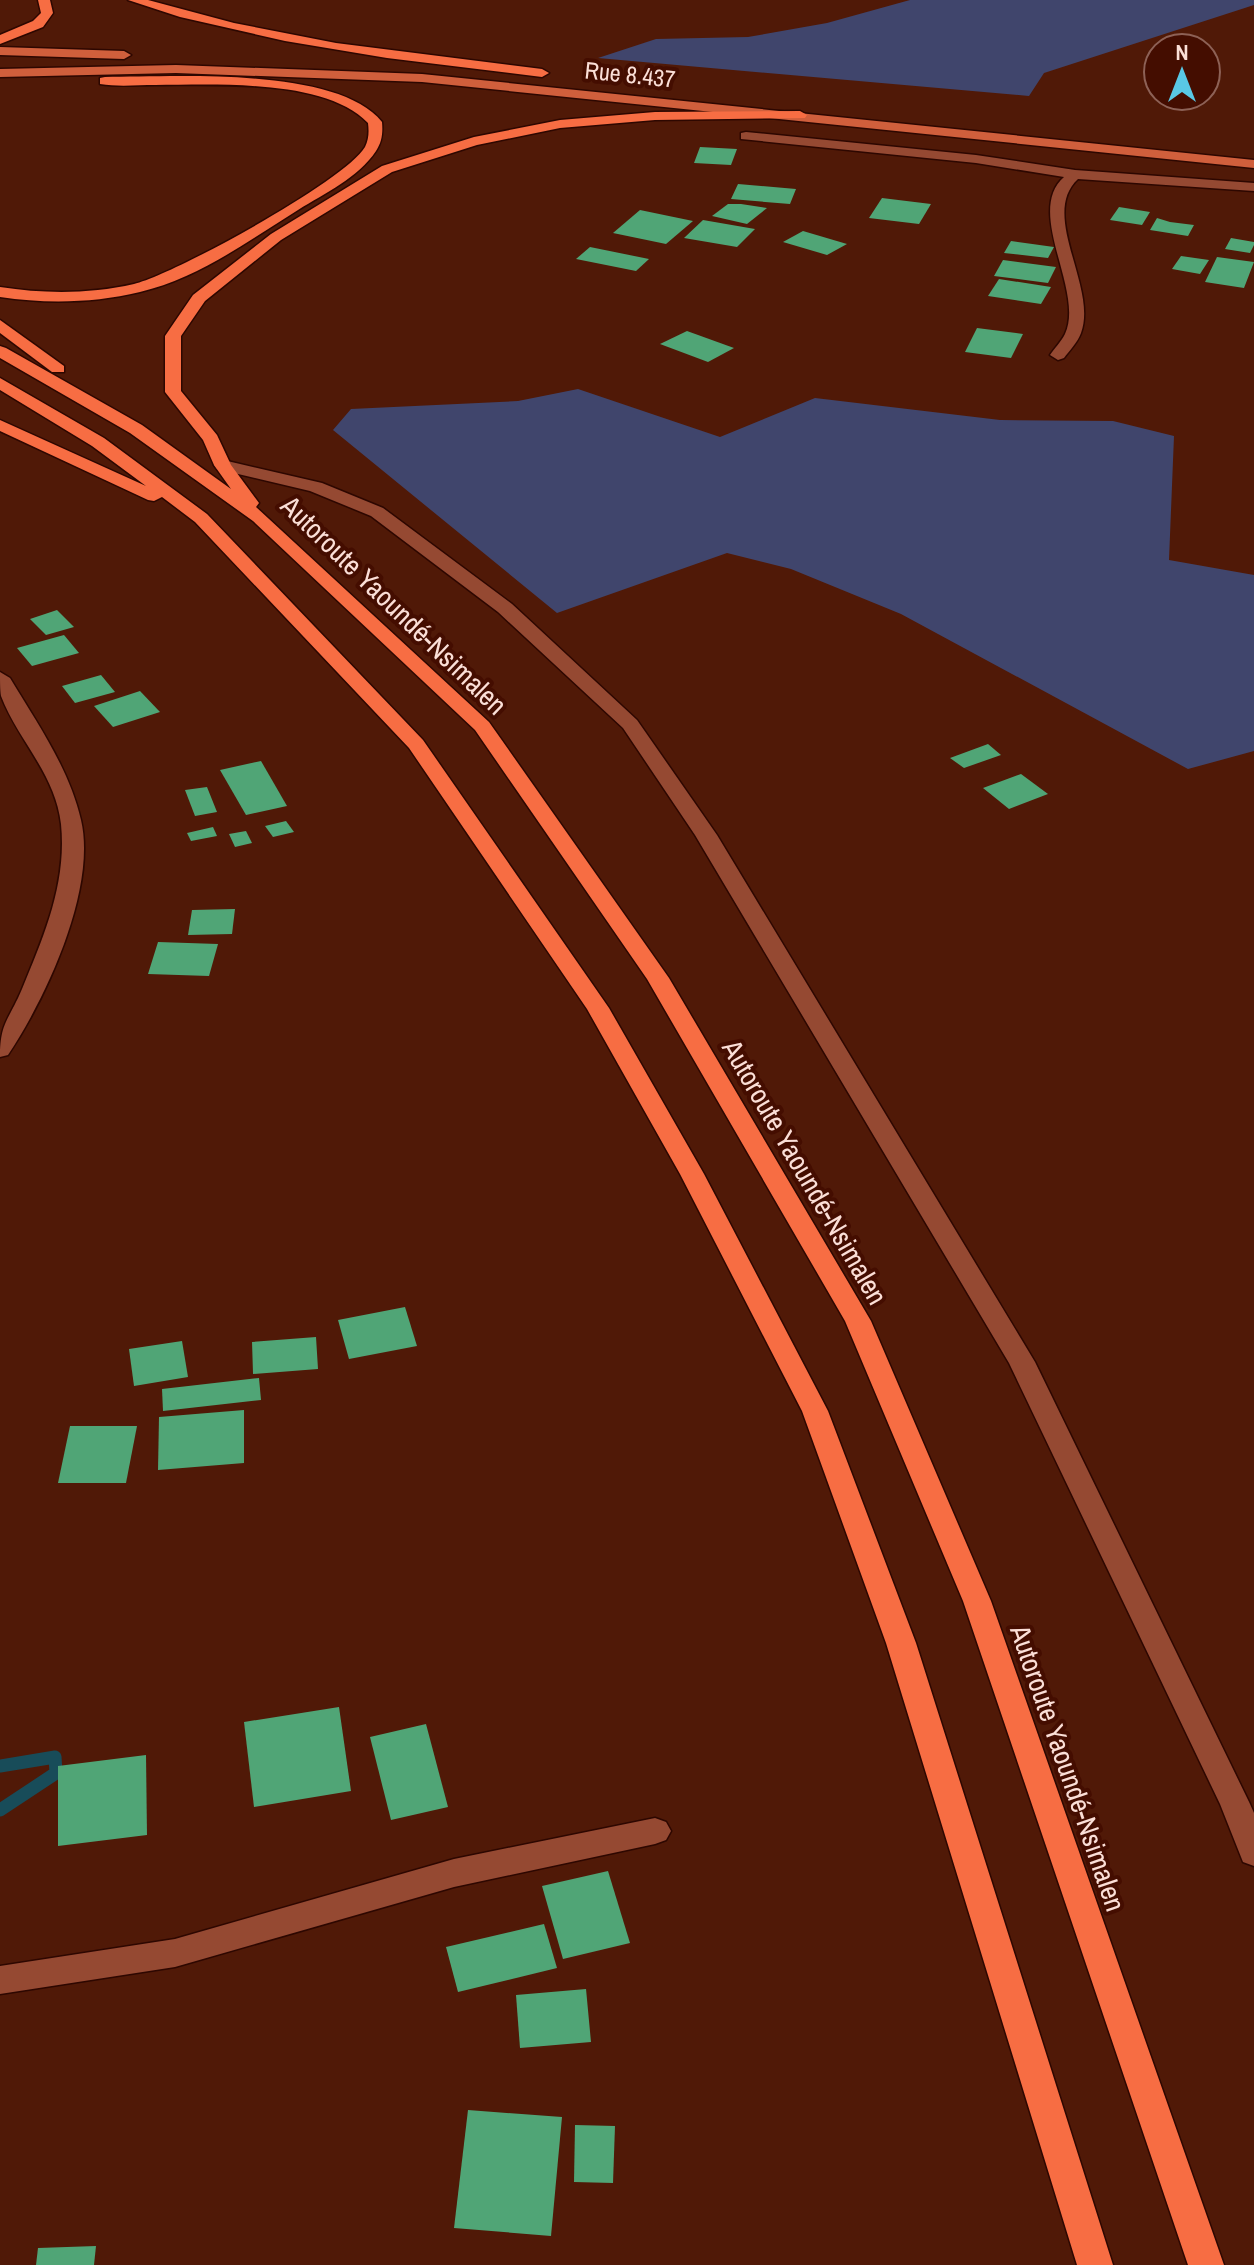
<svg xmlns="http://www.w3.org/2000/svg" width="1254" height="2265" viewBox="0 0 1254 2265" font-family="'Archivo Narrow',sans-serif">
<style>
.green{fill:#40456c}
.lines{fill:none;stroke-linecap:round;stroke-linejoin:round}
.stream{stroke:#184c59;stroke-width:13}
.building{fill:#50a576}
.minor-casing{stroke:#2d0700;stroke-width:3}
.major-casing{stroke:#2d0700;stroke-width:3}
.highway-casing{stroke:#2d0700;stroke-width:3}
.minor{fill:#954932;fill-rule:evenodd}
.major{fill:#d05f3c;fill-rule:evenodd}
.highway{fill:#f76d43;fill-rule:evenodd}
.labels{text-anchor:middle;stroke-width:8;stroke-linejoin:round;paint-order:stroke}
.far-street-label{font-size:24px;fill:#fbdfd7;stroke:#440d00}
.street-label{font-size:28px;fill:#fbdfd7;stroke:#440d00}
</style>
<rect width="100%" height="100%" fill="#501907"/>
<g class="green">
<path d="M910 0H1254V5L1044 73 1029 96 598 58 656 39 748 37 827 23Z"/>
<path d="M578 389 720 437 815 398 1000 420 1113 421 1174 436 1169 560 1254 575V751L1188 769 901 614 791 569 727 553 557 613 333 430 351 409 518 401Z"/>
</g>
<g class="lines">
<path class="stream" d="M0 1766 55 1757 56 1773 0 1810"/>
</g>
<g class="building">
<path d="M700 147 737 149 731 165 694 163Z"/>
<path d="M738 184 796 189 790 204 731 199Z"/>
<path d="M882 198 931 204 919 224 869 218Z"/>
<path d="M728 204H741L767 208 747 224 712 216Z"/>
<path d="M1119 207 1150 212 1142 225 1110 220Z"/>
<path d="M640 210 693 221 666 244 613 233Z"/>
<path d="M1157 218 1170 222 1194 225 1188 236 1150 230Z"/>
<path d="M703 220 755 229 737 247 684 238Z"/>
<path d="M803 231 847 244 827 255 783 242Z"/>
<path d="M1231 238 1254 242V245L1250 253 1225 249Z"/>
<path d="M1011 241 1054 247 1048 258 1004 253Z"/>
<path d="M590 247 649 259 636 271 576 259Z"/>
<path d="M1181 256 1209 260 1200 274 1172 269Z"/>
<path d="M1217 257 1254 262 1244 288 1205 282Z"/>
<path d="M1003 260 1056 267 1048 283 994 276Z"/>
<path d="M999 279 1051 287 1041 304 988 296Z"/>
<path d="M977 328 1023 334 1011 358 965 352Z"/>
<path d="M687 331 734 348 708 362 660 344Z"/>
<path d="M57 610 74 627 46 635 30 619Z"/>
<path d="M64 635 79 653 32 666 17 648Z"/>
<path d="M101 675 115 692 75 703 62 686Z"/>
<path d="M140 691 160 712 113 727 94 706Z"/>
<path d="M988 744 1001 755 964 768 950 758Z"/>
<path d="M261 761 287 806 246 815 220 770Z"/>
<path d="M1021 774 1048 794 1009 809 983 788Z"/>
<path d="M207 787 217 812 195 816 185 790Z"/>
<path d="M286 821 294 832 273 837 265 826Z"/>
<path d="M213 827 217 836 191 841 187 833Z"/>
<path d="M246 831 252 843 235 847 229 834Z"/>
<path d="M235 909 232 934 188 935 192 910Z"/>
<path d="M158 942 218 944 209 976 148 974Z"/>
<path d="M405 1307 417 1346 349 1359 338 1320Z"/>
<path d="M316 1337 318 1369 253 1374 252 1342Z"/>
<path d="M182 1341 188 1377 134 1386 129 1349Z"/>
<path d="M259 1378 261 1400 163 1411 162 1389Z"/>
<path d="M244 1410V1463L158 1470 159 1417Z"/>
<path d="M70 1426H137L126 1483H58Z"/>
<path d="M339 1707 351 1791 254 1807 244 1722Z"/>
<path d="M426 1724 448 1807 391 1820 370 1737Z"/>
<path d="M146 1755 147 1835 58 1846V1766Z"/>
<path d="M608 1871 630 1943 563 1959 542 1886Z"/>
<path d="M544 1924 557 1968 458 1992 446 1947Z"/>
<path d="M586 1989 591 2042 520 2048 516 1995Z"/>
<path d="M468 2110 562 2117 551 2236 454 2228Z"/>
<path d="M575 2125 615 2126 613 2183 574 2182Z"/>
<path d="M96 2246 94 2265H36L38 2248Z"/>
</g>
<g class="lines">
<defs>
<g id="minor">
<path d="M746 132 976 155 1075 170 1254 183V191L1078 179C1039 215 1098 287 1081 333 1078 342 1069 351 1064 358L1058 360 1050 355C1054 349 1061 342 1065 334 1085 291 1024 212 1064 177L976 163 741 139V133Z"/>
<path d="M223 460 322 483 383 508 512 604 637 720 717 835 1035 1362 1250 1804 1254 1813V1866L1243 1862 1220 1804 1009 1363 695 835 623 728 498 612 371 516 310 491 217 469 214 465 217 461Z"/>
<path d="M0 672 10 678C37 723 69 768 81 820 97 889 46 998 8 1055L0 1057C0 1022 9 1020 22 989 44 936 67 883 61 824 55 773 17 739 1 696 0 690 0 680 0 672Z"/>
<path d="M655 1818 666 1822 671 1831 666 1840 655 1844 454 1887 175 1967 0 1994V1966L175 1939 454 1859Z"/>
</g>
<g id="major">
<path d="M0 47 124 51 131 55 124 59 0 55Z"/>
<path d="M176 65 422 74 1254 160V168L422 82 176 73 0 77V69Z"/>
</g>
<g id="highway">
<path d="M38 0H50L53 13 43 27 0 44V35L33 21 41 13Z"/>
<path d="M128 0H148L234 23 336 43 542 69 549 73 542 77 387 58 285 41 180 17Z"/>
<path d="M105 77C174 77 337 66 382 122 383 133 382 142 376 151 358 178 325 193 298 210 248 241 199 278 140 292 94 303 47 304 0 297V287C45 294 90 294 134 284 175 274 346 180 365 147 369 139 369 131 368 123 325 78 215 85 155 85 137 85 118 87 100 84V78Z"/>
<path d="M800 111 807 115 805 118 655 120 560 128 477 145 392 172 281 240 205 301 181 336V391L217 435 231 465 259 503 256 507 489 722 669 978 871 1321 991 1601 1224 2265H1188L963 1601 845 1321 647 979 475 730 253 521 130 433 0 358V346L6 348 142 425 231 489 214 465 203 440 165 392V336L193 295 271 234 382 166 474 137 560 120 655 112Z"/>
<path d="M0 320 64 366V372H52L0 333Z"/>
<path d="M0 378 104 438 207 514 423 740 609 1008 704 1174 828 1411 916 1643 1113 2265H1077L886 1643 802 1411 680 1174 587 1009 409 748 195 522 162 497 154 501 148 500 0 431V420L146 486 92 446 0 390Z"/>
</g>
</defs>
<use href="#minor" class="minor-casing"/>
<use href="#major" class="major-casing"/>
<use href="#highway" class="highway-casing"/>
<use href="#minor" class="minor"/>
<use href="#major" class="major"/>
<use href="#highway" class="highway"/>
</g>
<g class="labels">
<g class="far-street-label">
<text transform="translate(630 75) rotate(6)" y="8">Rue 8.437</text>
</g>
<g class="street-label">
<text transform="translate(394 605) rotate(44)" y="10">Autoroute Yaoundé-Nsimalen</text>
<text transform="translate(805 1172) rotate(60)" y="10">Autoroute Yaoundé-Nsimalen</text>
<text transform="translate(1068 1768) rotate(71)" y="10">Autoroute Yaoundé-Nsimalen</text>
</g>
</g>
<g transform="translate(1182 72)"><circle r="38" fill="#440d00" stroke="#8d6156" stroke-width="2"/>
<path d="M0-6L14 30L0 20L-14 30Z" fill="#59c8e5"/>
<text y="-12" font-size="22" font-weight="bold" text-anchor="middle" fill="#fbdfd7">N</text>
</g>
</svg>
